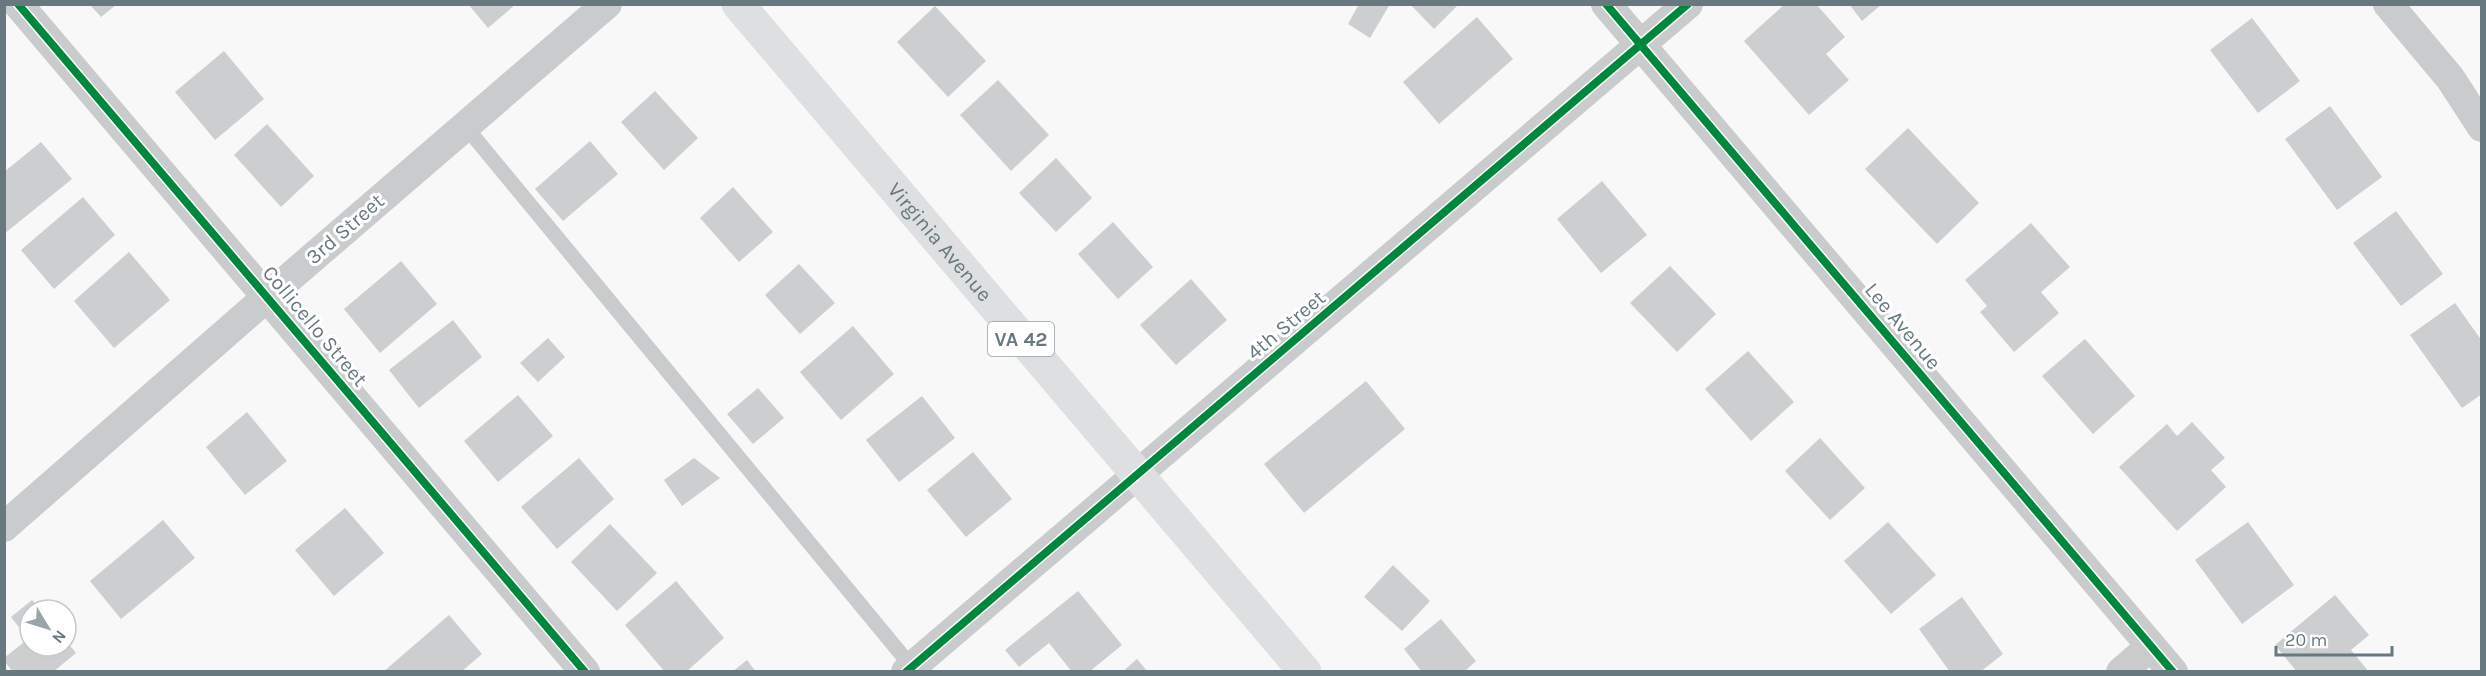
<svg xmlns="http://www.w3.org/2000/svg" width="2486" height="676" viewBox="0 0 2486 676" font-family="Karla,sans-serif">
<style>
.building{fill:#cccecf}
.lines{fill:none;stroke-linecap:round;stroke-linejoin:round}
.lane{stroke:#c9cbcc;stroke-width:15}
.street{stroke:#c9cbcc;stroke-width:30}
.primary{stroke:#dedfe0;stroke-width:33}
.cycleway-casing{stroke:#fff;stroke-width:11}
.cycleway{stroke:#00873e;stroke-width:8}
.labels{text-anchor:middle;stroke-width:6;stroke-linejoin:round;paint-order:stroke}
.shield{fill:#fff;stroke:#95a1a5;stroke-width:1.5}
.shield-label{font-size:20px;font-weight:bold;fill:#67797e}
.street-label{font-size:21px;fill:#67797e;stroke:#fff}
</style>
<rect width="100%" height="100%" fill="#f8f8f8"/>
<g class="building">
<path d="M468 4H516L488 28Z"/>
<path d="M1359 4H1390L1370 38 1348 24Z"/>
<path d="M1410 4H1459L1434 29Z"/>
<path d="M1785 4H1816L1845 37 1826 54 1849 80 1809 115 1744 41Z"/>
<path d="M1849 4H1882L1862 21Z"/>
<path d="M90 5H116L101 17Z"/>
<path d="M935 6 986 61 948 97 897 42Z"/>
<path d="M1477 17 1513 59 1439 124 1403 82Z"/>
<path d="M2252 18 2300 81 2258 113 2210 50Z"/>
<path d="M224 51 264 99 215 140 175 92Z"/>
<path d="M998 80 1049 135 1011 171 960 115Z"/>
<path d="M655 91 698 138 664 170 621 122Z"/>
<path d="M2330 106 2382 177 2337 210 2285 139Z"/>
<path d="M267 124 314 176 281 207 234 155Z"/>
<path d="M1908 128 1979 203 1937 244 1865 169Z"/>
<path d="M590 141 618 174 563 221 535 189Z"/>
<path d="M41 142 72 179 4 234V172Z"/>
<path d="M1056 158 1092 198 1056 232 1019 193Z"/>
<path d="M1602 181 1647 235 1601 273 1557 219Z"/>
<path d="M733 187 773 232 739 262 700 218Z"/>
<path d="M83 197 115 235 54 289 21 250Z"/>
<path d="M2396 211 2443 274 2401 306 2353 243Z"/>
<path d="M1113 222 1153 267 1118 299 1078 254Z"/>
<path d="M2031 223 2070 267 2041 292 2059 313 2014 352 1980 312 1987 306 1965 280Z"/>
<path d="M129 252 170 300 114 348 74 301Z"/>
<path d="M401 261 437 304 380 353 344 309Z"/>
<path d="M799 264 835 303 800 334 765 295Z"/>
<path d="M1670 266 1716 314 1677 352 1630 303Z"/>
<path d="M1191 279 1227 320 1176 365 1140 325Z"/>
<path d="M2455 303 2482 341V394L2462 408 2410 335Z"/>
<path d="M453 320 482 357 419 408 389 370Z"/>
<path d="M853 326 894 374 841 420 800 372Z"/>
<path d="M548 338 565 357 538 382 520 363Z"/>
<path d="M2085 339 2135 396 2093 434 2042 376Z"/>
<path d="M1748 351 1794 402 1751 441 1705 389Z"/>
<path d="M1366 381 1405 429 1304 513 1264 464Z"/>
<path d="M758 388 784 418 753 444 727 414Z"/>
<path d="M518 395 553 436 498 482 464 441Z"/>
<path d="M922 396 955 438 899 482 866 440Z"/>
<path d="M247 412 287 461 245 495 206 447Z"/>
<path d="M2192 422 2225 458 2211 470 2226 487 2177 531 2119 467 2167 424 2177 436Z"/>
<path d="M1820 438 1865 488 1830 520 1785 471Z"/>
<path d="M973 452 1012 499 966 537 927 490Z"/>
<path d="M579 458 614 499 557 549 521 507Z"/>
<path d="M694 458 720 478 682 506 664 480Z"/>
<path d="M345 508 384 553 334 596 295 550Z"/>
<path d="M163 520 195 558 121 619 90 581Z"/>
<path d="M1888 522 1936 575 1891 614 1844 561Z"/>
<path d="M2248 522 2294 585 2242 624 2195 560Z"/>
<path d="M610 524 657 573 617 611 571 562Z"/>
<path d="M1393 565 1430 601 1402 631 1364 597Z"/>
<path d="M676 581 724 638 686 672H665L625 625Z"/>
<path d="M1078 591 1122 645 1089 672H1072L1049 643 1019 667 1005 650Z"/>
<path d="M2335 595 2369 635 2351 650 2369 672H2297L2275 645Z"/>
<path d="M1962 597 2003 654 1980 672H1950L1919 629Z"/>
<path d="M32 600 40 610H30V646H66V641L76 653 53 672H13L4 661V658L28 639 11 617Z"/>
<path d="M449 615 482 654 461 672H383Z"/>
<path d="M1441 619 1476 661 1464 672H1422L1404 649Z"/>
<path d="M1137 659 1148 672H1122Z"/>
<path d="M747 660 756 672H732Z"/>
</g>
<g class="lines">
<path class="lane" d="M465 126 916 672"/>
<g class="street">
<path d="M18 4 585 672"/>
<path d="M1606 4 2173 672"/>
<path d="M2388 4 2450 78 2482 127"/>
<path d="M4 527 267 297 607 4"/>
<path d="M906 672 1688 4"/>
<path d="M2121 672 2151 646"/>
</g>
<path class="primary" id="s1" d="M738 4 1305 672"/>
<defs>
<g id="cycleway">
<path d="M18 4 585 672"/>
<path d="M1606 4 2173 672"/>
<path d="M906 672 1688 4"/>
</g>
</defs>
<use href="#cycleway" class="cycleway-casing"/>
<use href="#cycleway" class="cycleway"/>
</g>
<g class="labels">
<rect class="shield" x="988" y="322" width="66" height="34" rx="4.5"/>
<g class="shield-label">
<text x="1021" y="346">VA 42</text>
</g>
<g class="street-label">
<text transform="translate(345 229) rotate(-41)" y="7">3rd Street</text>
<text dy="7" stroke="none"><textPath href="#s1" startOffset="312">Virginia Avenue</textPath></text>
<text transform="translate(1286 325) rotate(-40)" y="7">4th Street</text>
<text transform="translate(315 326) rotate(50)" y="7">Collicello Street</text>
<text transform="translate(1903 326) rotate(50)" y="7">Lee Avenue</text>
</g>
</g>
<rect width="2486" height="676" fill="none" stroke="#67797e" stroke-width="12"/>
<g transform="translate(48 628) rotate(128)"><circle r="28" fill="#ffffff" stroke="#c2c9cb" stroke-width="1.5"/>
<path d="M0-4.5L10 22L0 15L-10 22Z" fill="#9aa5a9"/>
<text y="-9" font-size="16" font-weight="bold" text-anchor="middle" fill="#67797e">N</text>
</g>
<path d="M2276 646v9h116v-9" fill="none" stroke="#67797e" stroke-width="3"/>
<text x="2285" y="646" font-size="18" fill="#67797e" stroke="#ffffff" stroke-width="4.5" paint-order="stroke">20 m</text>
</svg>
